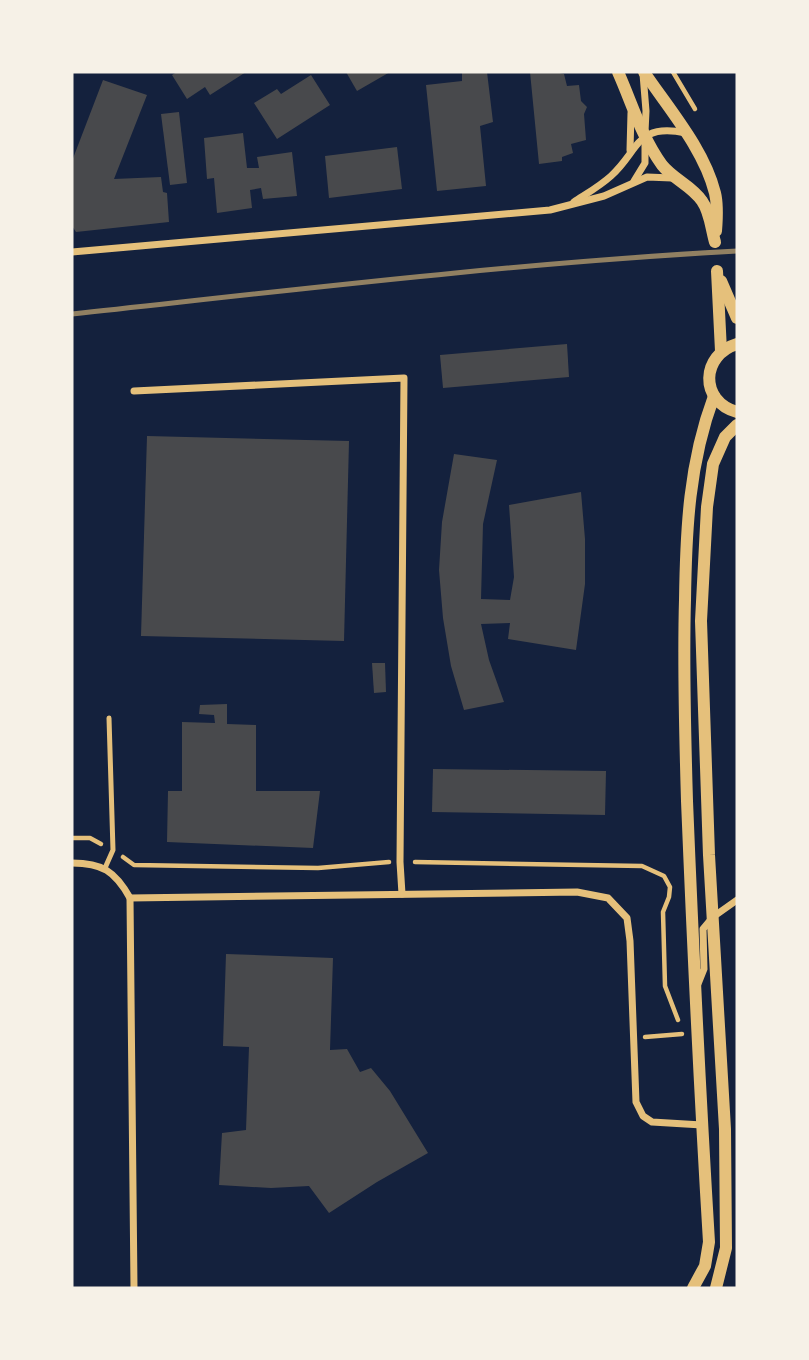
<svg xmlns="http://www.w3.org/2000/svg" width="809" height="1360" viewBox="0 0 809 1360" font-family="'PT Sans Narrow',sans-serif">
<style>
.building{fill:#48494c}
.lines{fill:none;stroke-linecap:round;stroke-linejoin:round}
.path{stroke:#e5c07b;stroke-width:4.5}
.service{stroke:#e5c07b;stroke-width:5}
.minor{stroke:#e5c07b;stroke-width:7}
.tertiary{stroke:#e5c07b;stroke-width:12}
.rail{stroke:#918062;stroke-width:5}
</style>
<rect width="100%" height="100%" fill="#14213d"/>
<g class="building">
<path d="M177 72H246L210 95 205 87 187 99 172 75Z"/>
<path d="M346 72H390L357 91Z"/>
<path d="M462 72H487L493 122 480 126 486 186 437 191 426 85 462 81Z"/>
<path d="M530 72H555L564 74 567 86 579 85 581 101 587 107 584 114 586 140 571 144 573 153 562 157V161L539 164Z"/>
<path d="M311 75 330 105 277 139 254 103 277 89 281 94Z"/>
<path d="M103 80 147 95 114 179 161 177 163 192 167 193 169 222 76 232 72 226V161Z"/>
<path d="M179 112 187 183 170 185 161 114Z"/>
<path d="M243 133 247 168H259L257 157 292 152 297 196 263 199 261 188 250 190 252 208 217 213 214 178 207 179 204 138Z"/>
<path d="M397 147 402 189 329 198 325 156Z"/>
<path d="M567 344 569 377 443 388 440 355Z"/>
<path d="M147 436 349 441 344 641 141 636Z"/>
<path d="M454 454 497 460 483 524 481 599 510 600 514 577 509 505 581 492 585 539V584L576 650 508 639 510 623 481 624 489 660 504 702 464 710 451 666 443 618 439 570 442 522Z"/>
<path d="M372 663H385L386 692 374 693Z"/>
<path d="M227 704V724L256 725V791H320L313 848 167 842 168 791H182V722L215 723 214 715 199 714 200 705Z"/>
<path d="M433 769 606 771 605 815 432 812Z"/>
<path d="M226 954 333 958 330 1050 347 1049 360 1072 371 1068 390 1091 428 1153 377 1182 329 1213 309 1186 271 1188 219 1185 222 1133 246 1130 249 1047 223 1046Z"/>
</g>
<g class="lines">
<g class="path">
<path d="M673 72 695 109"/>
<path d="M72 838H90L101 844"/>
<path d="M123 857 134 865 318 868 389 862"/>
<path d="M415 862 642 866 664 876 670 887 669 897 663 912 665 986 678 1020"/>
<path d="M645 1037 682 1034"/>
</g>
<path class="service" d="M105 868 113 850 109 718"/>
<g class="minor">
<path d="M643 74 646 111 645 132"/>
<path d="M630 150 631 113"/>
<path d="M634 181 645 163V143"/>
<path d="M574 202C586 194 600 186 611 176 639 151 636 122 686 133"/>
<path d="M72 252 550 210 604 196 647 177 672 178"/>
<path d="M134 391 404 378 400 862 402 894"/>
<path d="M72 863C102 863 115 871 130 898L134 1288"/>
<path d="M130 898 577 892 608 898 627 918 630 941 636 1102 643 1116 652 1122 702 1125"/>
<path d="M698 984 704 969 703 929 713 917 737 900"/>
</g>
<g class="tertiary">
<path d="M618 72C632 103 641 136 662 165 673 179 692 186 702 201 710 212 711 228 715 242"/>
<path d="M644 72C669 109 704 149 715 193 718 205 717 219 716 231"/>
<path d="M717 271 721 351"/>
<path d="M721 281 737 318"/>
<path d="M737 344C701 355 699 401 737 412"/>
<path d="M693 1288 705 1266 709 1242C700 1095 693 948 687 801 685 734 683 667 685 600 686 529 689 463 714 396"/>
<path d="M716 1288 726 1248 725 1129 709 855 701 621 707 507 713 464 725 437 737 425"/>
</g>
<path class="rail" d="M72 314C293 290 515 263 737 251"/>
</g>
<rect width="809" height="1360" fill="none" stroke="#f6f1e7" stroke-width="147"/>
</svg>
